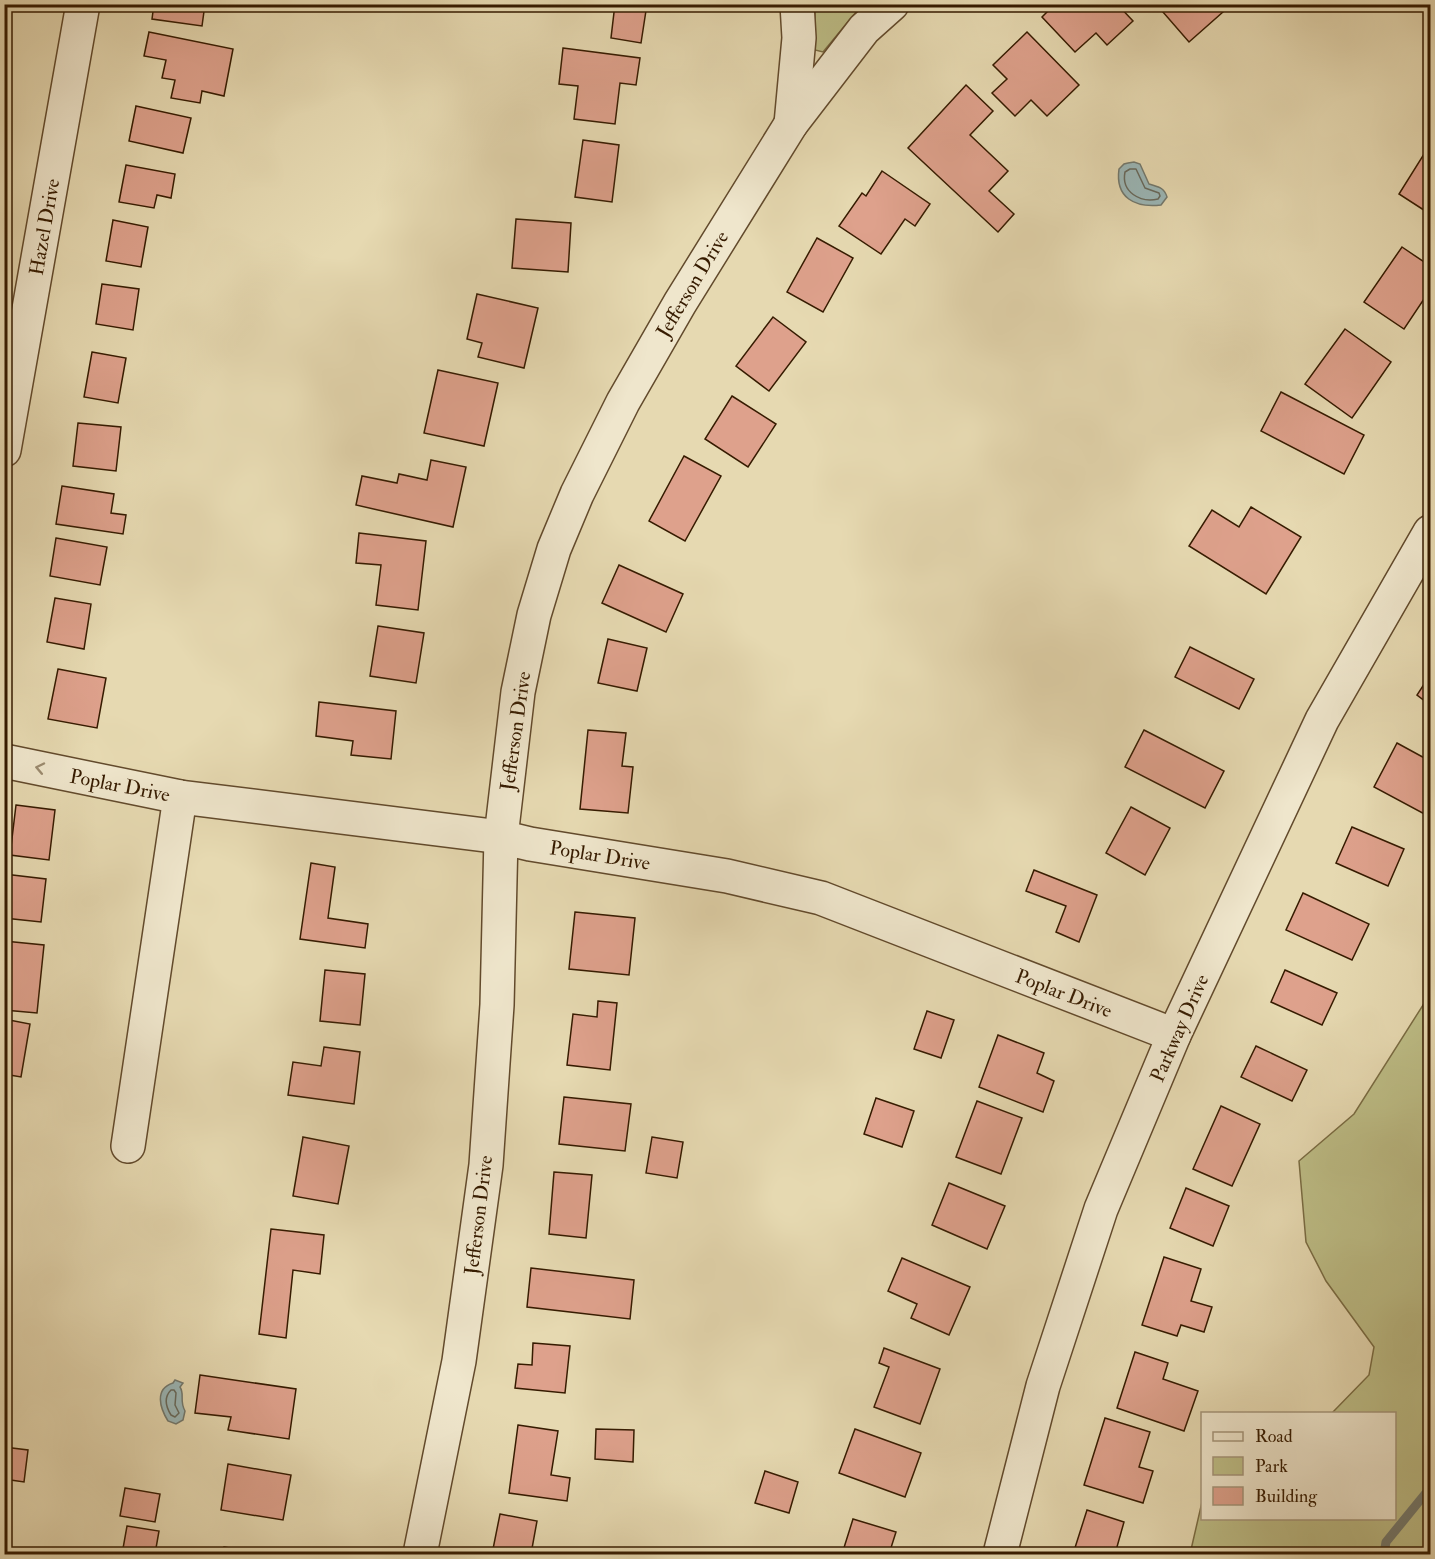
<svg xmlns="http://www.w3.org/2000/svg" width="1435" height="1559" viewBox="0 0 1435 1559" font-family="'IM FELL Double Pica',serif">
<style>
.green{fill:#bdbd86;stroke:#7a6c43;stroke-width:1.5}
.water{fill:#9bb7b7;stroke:#73796e;stroke-width:1.5}
.lines{fill:none;stroke-linecap:round;stroke-linejoin:round}
.shore{stroke:#68695c;stroke-width:1.5}
.stream{stroke:#73796e;stroke-width:9}
.building{fill:#dea18c;stroke:#361b00;stroke-width:1.5}
.minor-casing{stroke:#624a2c;stroke-width:36}
.minor{stroke:#efe6cc;stroke-width:33}
.oneway{stroke:#9c8b70}
.labels{text-anchor:middle;stroke-width:4.5;stroke-linejoin:round;paint-order:stroke}
.street-label{font-size:20px;fill:#361b00;stroke:#efe6cc}
</style>
<rect width="100%" height="100%" fill="#e6d9b1"/>
<filter id="stains"><feTurbulence type="fractalNoise" baseFrequency=".00333" numOctaves="4"/><feColorMatrix values="0 0 0 0 .2 0 0 0 0 .09 0 0 0 0 .02 0 0 0 .5 -.17"/></filter>
<radialGradient id="worn" r=".72"><stop offset=".6" stop-color="#630" stop-opacity="0"/><stop offset="1" stop-color="#630" stop-opacity=".3"/></radialGradient>
<g class="green">
<path d="M815 5H862L823 52 815 50Z"/>
<path d="M1430 994V1554H1190L1202 1502V1518H1394V1414L1332 1413 1369 1375 1374 1347 1326 1281 1306 1242 1299 1161 1354 1114Z"/>
</g>
<g class="water">
<path d="M1128 163 1134 162 1140 164 1149 184C1158 187 1164 187 1167 197L1161 205C1135 208 1115 198 1119 169L1124 164Z"/>
<path d="M175 1380 183 1383 180 1387C185 1395 179 1400 185 1411L183 1420 176 1424 168 1421C160 1408 154 1389 173 1383Z"/>
</g>
<g class="lines">
<g class="shore">
<path d="M1130 169H1136L1145 188 1159 193 1160 196 1158 199C1140 203 1121 192 1125 172Z"/>
<path d="M171 1390H174L176 1393 175 1405 179 1413 175 1417 171 1415C166 1407 163 1398 171 1390Z"/>
</g>
<path class="stream" d="M1384 1554 1386 1542 1430 1488"/>
</g>
<g class="building">
<path d="M154 4H205L202 26 152 19Z"/>
<path d="M615 4H647L641 43 611 38Z"/>
<path d="M1055 4H1117L1133 21 1107 45 1096 33 1075 52 1042 17Z"/>
<path d="M1156 4H1232L1189 42Z"/>
<path d="M149 32 233 49 224 96 202 91 200 103 171 98 175 80 162 78 166 60 144 56Z"/>
<path d="M1027 32 1079 85 1047 116 1031 100 1015 116 992 93 1007 79 993 65Z"/>
<path d="M563 48 640 58 636 85 620 83 615 124 574 119 578 86 559 84Z"/>
<path d="M966 85 993 111 970 135 1008 171 989 191 1014 214 998 232 908 148Z"/>
<path d="M136 106 191 118 183 153 129 141Z"/>
<path d="M583 140 619 145 612 202 575 197Z"/>
<path d="M1424 154 1430 158V214L1399 194Z"/>
<path d="M126 165 175 174 171 198 157 195 154 208 119 202Z"/>
<path d="M882 171 930 204 915 226 905 219 881 254 839 226 862 193 866 196Z"/>
<path d="M516 219 571 223 568 272 512 268Z"/>
<path d="M113 220 148 227 141 267 106 261Z"/>
<path d="M817 238 853 258 823 312 787 292Z"/>
<path d="M1402 247 1430 266V278L1426 284 1430 287V290L1404 329 1364 302Z"/>
<path d="M102 284 139 289 133 330 96 324Z"/>
<path d="M477 294 538 308 524 368 478 357 482 343 467 339Z"/>
<path d="M773 317 806 342 769 391 736 366Z"/>
<path d="M1345 329 1391 362 1352 418 1305 384Z"/>
<path d="M92 352 126 358 118 403 84 397Z"/>
<path d="M438 370 498 383 484 446 424 433Z"/>
<path d="M1281 392 1364 435 1344 474 1261 431Z"/>
<path d="M732 396 776 424 748 467 705 439Z"/>
<path d="M78 423 121 427 116 471 73 466Z"/>
<path d="M684 456 721 476 685 541 649 521Z"/>
<path d="M431 460 466 467 453 527 356 505 362 476 397 483 399 474 427 480Z"/>
<path d="M62 486 114 494 111 513 126 515 123 534 56 524Z"/>
<path d="M1251 507 1301 537 1266 594 1189 546 1212 510 1239 527Z"/>
<path d="M359 533 426 541 418 610 376 605 381 565 356 563Z"/>
<path d="M56 538 107 547 100 585 50 576Z"/>
<path d="M619 565 683 594 666 632 602 603Z"/>
<path d="M55 598 91 604 84 649 47 642Z"/>
<path d="M378 626 424 633 416 683 370 676Z"/>
<path d="M608 639 647 648 637 691 598 683Z"/>
<path d="M1190 647 1254 679 1239 709 1175 677Z"/>
<path d="M58 669 106 678 97 728 48 719Z"/>
<path d="M1430 675V705L1417 695Z"/>
<path d="M319 702 396 711 391 759 351 755 353 741 316 736Z"/>
<path d="M588 730 626 733 622 766 633 767 628 813 580 809Z"/>
<path d="M1144 730 1224 771 1205 808 1125 767Z"/>
<path d="M1397 743 1430 761V767L1425 777 1430 780V817L1374 787Z"/>
<path d="M16 805 55 810 49 860 10 855Z"/>
<path d="M1131 807 1170 828 1145 875 1106 853Z"/>
<path d="M1352 827 1404 849 1388 886 1336 863Z"/>
<path d="M311 863 335 867 328 918 368 924 365 948 300 939Z"/>
<path d="M1034 870 1097 895 1079 942 1056 932 1066 906 1026 891Z"/>
<path d="M4 874 46 879 41 922 4 918Z"/>
<path d="M1303 893 1369 924 1352 960 1286 930Z"/>
<path d="M575 912 635 918 629 975 569 969Z"/>
<path d="M4 941 44 945 37 1013 4 1010Z"/>
<path d="M325 970 365 974 360 1025 320 1021Z"/>
<path d="M1285 970 1337 993 1322 1025 1271 1002Z"/>
<path d="M598 1001 617 1003 610 1070 567 1065 573 1014 597 1017Z"/>
<path d="M927 1011 954 1020 941 1058 914 1049Z"/>
<path d="M4 1019 30 1024 21 1077 4 1074Z"/>
<path d="M998 1035 1044 1053 1037 1073 1054 1081 1043 1112 979 1087Z"/>
<path d="M1256 1046 1307 1070 1292 1101 1241 1077Z"/>
<path d="M324 1047 360 1052 354 1104 288 1095 293 1062 321 1066Z"/>
<path d="M564 1097 631 1104 625 1151 559 1144Z"/>
<path d="M876 1098 914 1111 902 1147 864 1134Z"/>
<path d="M977 1101 1022 1118 1001 1174 956 1157Z"/>
<path d="M1221 1106 1260 1124 1232 1186 1193 1169Z"/>
<path d="M303 1137 349 1146 338 1204 293 1196Z"/>
<path d="M652 1137 683 1142 677 1178 646 1173Z"/>
<path d="M554 1172 592 1175 586 1238 549 1234Z"/>
<path d="M949 1183 1005 1206 987 1249 932 1225Z"/>
<path d="M1186 1188 1229 1206 1213 1246 1170 1228Z"/>
<path d="M271 1229 324 1235 320 1274 293 1270 286 1338 259 1334Z"/>
<path d="M1164 1257 1201 1269 1191 1301 1212 1307 1204 1332 1181 1325 1177 1336 1142 1325Z"/>
<path d="M902 1258 970 1287 949 1335 911 1318 917 1304 888 1291Z"/>
<path d="M531 1268 634 1280 630 1319 527 1307Z"/>
<path d="M533 1343 570 1346 565 1393 515 1388 518 1364 532 1365Z"/>
<path d="M884 1348 940 1369 920 1424 874 1407 889 1367 879 1363Z"/>
<path d="M1135 1352 1168 1363 1163 1379 1198 1391 1184 1431 1117 1408Z"/>
<path d="M200 1375 296 1389 289 1439 228 1430 231 1417 195 1413Z"/>
<path d="M1105 1418 1150 1432 1139 1467 1153 1471 1143 1503 1084 1485Z"/>
<path d="M518 1425 558 1431 551 1475 570 1478 567 1501 509 1493Z"/>
<path d="M596 1429 634 1430 633 1462 595 1459Z"/>
<path d="M855 1429 921 1453 905 1497 839 1473Z"/>
<path d="M4 1447 28 1450 24 1482 4 1479Z"/>
<path d="M228 1464 291 1475 283 1520 221 1510Z"/>
<path d="M765 1471 798 1482 789 1513 755 1503Z"/>
<path d="M125 1488 160 1494 155 1522 120 1516Z"/>
<path d="M1087 1510 1124 1522 1115 1554H1073Z"/>
<path d="M500 1514 537 1521 531 1554H492Z"/>
<path d="M853 1519 896 1532 889 1554H842Z"/>
<path d="M127 1526 159 1531 155 1554H122Z"/>
<path d="M224 1547 264 1554H223Z"/>
</g>
<g class="lines">
<defs>
<g id="minor">
<path d="M791 124 799 38 797 4"/>
<path d="M4 450 83 4"/>
<path d="M4 761 180 797 501 837 530 844 727 876 821 898 1174 1035"/>
<path d="M128 1146 180 797"/>
<path d="M420 1554 459 1361 486 1165 497 1005 501 837 518 692 534 615 554 549 577 494 623 402 680 303 791 124 864 29 892 4"/>
<path d="M1000 1554 1043 1386 1101 1209 1174 1035 1322 720 1430 532"/>
</g>
</defs>
<use href="#minor" class="minor-casing"/>
<use href="#minor" class="minor"/>
</g>
<defs><path id="oneway-chevron" d="M-2-3.5L2.5 0L-2 3.5" fill="none" stroke-width="1.6" stroke-linecap="round" stroke-linejoin="round" transform="scale(1.5)"/></defs>
<use class="oneway" href="#oneway-chevron" transform="translate(40 768) rotate(-168)"/>
<g class="labels">
<g class="street-label">
<text transform="translate(44 227) rotate(-80)" y="7">Hazel Drive</text>
<text transform="translate(692 284) rotate(-59)" y="7">Jefferson Drive</text>
<text transform="translate(515 731) rotate(-82)" y="7">Jefferson Drive</text>
<text transform="translate(120 785) rotate(11)" y="7">Poplar Drive</text>
<text transform="translate(600 855) rotate(9)" y="7">Poplar Drive</text>
<text transform="translate(1064 993) rotate(21)" y="7">Poplar Drive</text>
<text transform="translate(1179 1028) rotate(-66)" y="7">Parkway Drive</text>
<text transform="translate(478 1215) rotate(-83)" y="7">Jefferson Drive</text>
</g>
</g>
<rect width="1435" height="1559" fill="none" stroke="#e6d9b1" stroke-width="24"/>
<rect x="6" y="6" width="1423" height="1547" fill="none" stroke="#361b00" stroke-width="3"/>
<rect x="12" y="12" width="1411" height="1535" fill="none" stroke="#361b00" stroke-width="1.5"/>
<rect x="1201" y="1412" width="195" height="108" fill="#efe6cc" stroke="#a5957a" stroke-width="1.5"/>
<rect x="1213" y="1432" width="30" height="9" fill="#efe6cc" stroke="#a5957a" stroke-width="1.5"/>
<text x="1255" y="1442" font-size="18" fill="#361b00">Road</text>
<rect x="1213" y="1457" width="30" height="18" fill="#bdbd86" stroke="#a5957a" stroke-width="1.5"/>
<text x="1255" y="1472" font-size="18" fill="#361b00">Park</text>
<rect x="1213" y="1487" width="30" height="18" fill="#dea18c" stroke="#a5957a" stroke-width="1.5"/>
<text x="1255" y="1502" font-size="18" fill="#361b00">Building</text>
<rect width="100%" height="100%" filter="url(#stains)"/>
<rect width="100%" height="100%" fill="url(#worn)"/>
</svg>
